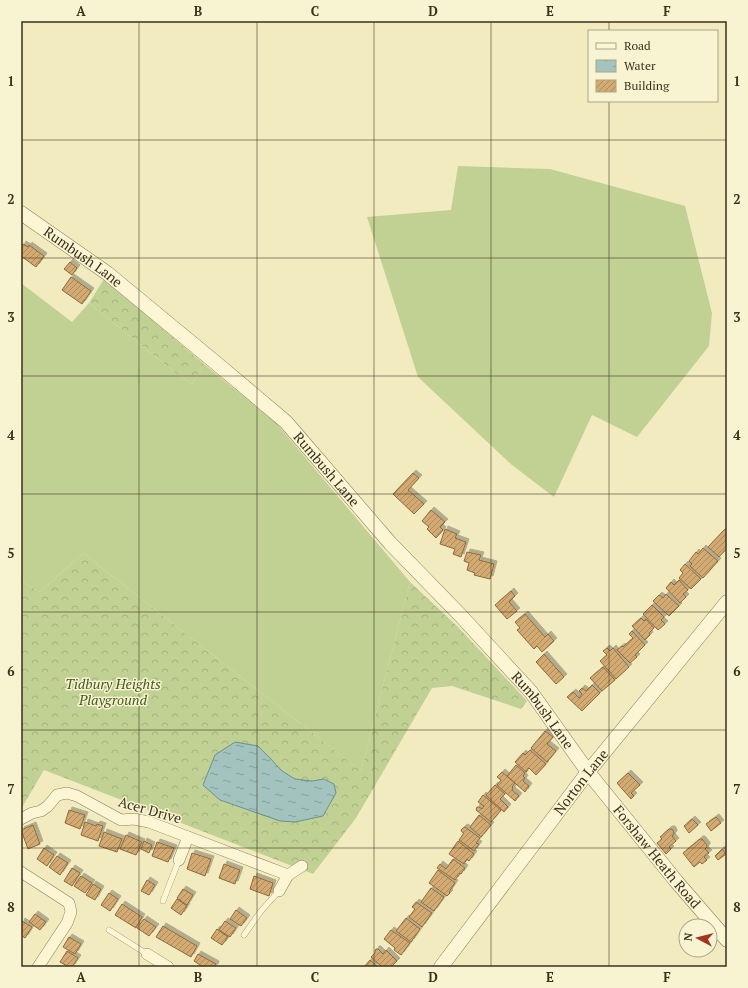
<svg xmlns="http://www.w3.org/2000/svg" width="748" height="988" viewBox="0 0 748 988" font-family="'PT Serif',serif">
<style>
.grass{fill:#c0d193}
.forest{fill:url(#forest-crowns)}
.water{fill:url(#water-ripples);stroke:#69928f}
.building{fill:url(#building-hatch);stroke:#8e693a;filter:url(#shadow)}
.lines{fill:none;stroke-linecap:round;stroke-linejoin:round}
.service-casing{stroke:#8d7c56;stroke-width:6}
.minor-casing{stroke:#8d7c56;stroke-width:12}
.tertiary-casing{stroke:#8d7c56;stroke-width:15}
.service{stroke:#fcf6d4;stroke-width:5.5}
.minor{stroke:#fcf6d4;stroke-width:11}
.tertiary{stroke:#fcf6d4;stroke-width:14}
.grid{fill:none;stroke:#3b301c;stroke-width:1;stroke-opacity:0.55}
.labels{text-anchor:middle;stroke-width:3;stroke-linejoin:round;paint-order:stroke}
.street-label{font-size:14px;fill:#3b301c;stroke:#f8f3d0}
.park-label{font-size:14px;font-style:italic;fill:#425921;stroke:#f8f3d0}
.neatline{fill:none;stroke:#3b301c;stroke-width:1.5}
.grid-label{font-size:13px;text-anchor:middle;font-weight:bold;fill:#3b301c}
</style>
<defs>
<pattern id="forest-crowns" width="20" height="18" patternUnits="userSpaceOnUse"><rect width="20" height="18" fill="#c0d193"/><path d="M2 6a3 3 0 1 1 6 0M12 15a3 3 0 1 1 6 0" fill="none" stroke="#a6b47e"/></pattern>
<pattern id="water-ripples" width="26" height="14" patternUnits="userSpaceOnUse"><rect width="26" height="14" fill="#a3c3bf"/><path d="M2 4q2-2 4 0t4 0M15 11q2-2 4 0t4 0" fill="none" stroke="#869f9a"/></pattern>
<pattern id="building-hatch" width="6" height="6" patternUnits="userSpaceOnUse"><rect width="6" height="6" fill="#d3aa72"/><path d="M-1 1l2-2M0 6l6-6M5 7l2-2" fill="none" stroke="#ac8b5d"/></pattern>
<filter id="shadow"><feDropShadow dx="3" dy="-3" stdDeviation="0" flood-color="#0004"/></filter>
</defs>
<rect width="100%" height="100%" fill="#f2ebc0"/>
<g class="grass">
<path d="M458 166 550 169 685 206 712 313 709 346 637 437 592 415 554 497 512 465 418 377 367 217 451 210Z"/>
<path d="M21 283 72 322 89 303 178 375 192 384 204 364 277 424 410 582 361 771 83 553 40 592 21 581Z"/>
</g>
<g class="forest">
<path d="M104 279 204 364 192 384 178 375 89 303Z"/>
<path d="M83 553 361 771 410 582 458 627 527 701 521 709 452 686 432 688 356 818 313 874 44 770 21 809V581L40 592Z"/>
</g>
<path class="water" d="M235 742 258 746 270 758 282 771 295 779 312 781 324 779 334 784 336 793 323 816 295 822 280 821 220 800 203 785 215 755Z"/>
<g class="building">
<path d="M23 244 28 247 29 245 44 256 36 267 21 256V248Z"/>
<path d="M70 262 77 268 72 275 64 269Z"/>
<path d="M71 277 91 291 82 304 62 290Z"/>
<path d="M413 473 419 478 408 490 424 504 414 514 393 494Z"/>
<path d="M431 510 445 522 440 527 443 530 436 538 427 529 429 527 422 521Z"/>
<path d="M445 529 457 534 455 538 466 542 461 557 453 554 455 549 440 544Z"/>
<path d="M725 529 727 530V548L719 557 708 547Z"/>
<path d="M703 548 718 561 703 578 690 566 692 564 689 561 696 552 698 554Z"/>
<path d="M467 552 481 555 479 560 494 564 490 579 474 575 475 573 467 570 469 563 464 561Z"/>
<path d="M685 564 701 579 691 589 679 578 683 573 680 570Z"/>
<path d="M679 580 688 590 683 594 686 597 680 603 666 588 671 582 674 585Z"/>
<path d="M511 591 515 596 509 602 517 611 507 619 495 605Z"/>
<path d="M666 594 679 606 669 616 653 601 659 595 663 598Z"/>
<path d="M652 605 664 617 661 620 665 624 658 630 643 614Z"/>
<path d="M525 614 545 637 548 634 554 641 542 652 537 646 534 649 517 630 520 628 515 622Z"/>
<path d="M641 618 644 621 646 619 654 628 649 633 650 635 645 640 632 626Z"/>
<path d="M632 631 645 645 635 655 637 657 630 663 617 650 622 646 623 647 633 638 629 634Z"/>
<path d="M607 648 610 651 613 648 629 667 616 679 600 661 607 655 603 651Z"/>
<path d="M544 654 564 677 556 684 536 662Z"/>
<path d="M603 667 615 680 602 691 590 678Z"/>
<path d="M592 685 600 693 582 711 567 697 573 692 579 698 582 694 579 691 582 688 586 691Z"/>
<path d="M545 731 553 737 547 744 556 751 547 762 531 748Z"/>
<path d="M530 750 546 764 536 775 529 768 526 772 515 762 523 753 525 755Z"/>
<path d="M516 765 525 773 523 776 525 778 523 781 529 786 525 792 507 776Z"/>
<path d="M502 772 515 783 512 787 513 788 512 790 519 796 515 801 497 785 501 780 497 777Z"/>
<path d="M628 773 640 785 631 793 634 796 631 799 617 783Z"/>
<path d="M495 785 505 794 500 799 508 807 504 812 486 795Z"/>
<path d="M483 795 501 810 491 822 476 810 477 807H479L482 809 484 806 478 802Z"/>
<path d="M69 810 85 815 80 829 65 823Z"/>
<path d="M479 815 491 825 481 837 470 827Z"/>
<path d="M716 817 721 823 711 831 706 824Z"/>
<path d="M692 819 698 825 689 833 684 826Z"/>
<path d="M85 822 96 826 97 824 103 826 98 841 81 835Z"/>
<path d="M33 825 40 844 28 849 21 830Z"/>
<path d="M465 827 480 838 476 843 479 844 474 851 459 840 464 833 462 832 461 830 463 828Z"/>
<path d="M669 829H672L674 832V834L672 836 676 841 669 847 671 849 666 854 657 843 662 839 660 837Z"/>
<path d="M104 832 122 839 117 852 99 846Z"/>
<path d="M126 835 142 842 136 855 120 849Z"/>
<path d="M700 839H702L707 845V847L705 849 709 853 704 857 707 860 702 864 700 862 694 867 683 853Z"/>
<path d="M144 841 152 845 149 853 141 849Z"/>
<path d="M458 841 474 854 469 861 467 859 464 864 449 854Z"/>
<path d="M157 842 174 848 168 862 152 856Z"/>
<path d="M44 848 54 855 47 866 37 859Z"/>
<path d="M722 849 726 854 718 860 715 856Z"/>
<path d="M192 853 211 859 205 876 187 869Z"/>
<path d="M57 856 68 863 60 875 49 867Z"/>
<path d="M453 859 465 868 461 874 460 873 455 880 437 868 440 864 446 869Z"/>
<path d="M224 864 240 870 235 884 219 878Z"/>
<path d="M72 868 80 873 72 886 64 881Z"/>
<path d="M438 870 455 883 449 892 450 893 447 896 429 883Z"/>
<path d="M81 876 92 883 85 893 74 886Z"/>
<path d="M254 876 273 883 269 896 250 889Z"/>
<path d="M147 880 155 885 149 895 141 891Z"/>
<path d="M93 884 101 889 95 900 86 895Z"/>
<path d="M431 888 444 897 434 911 421 902Z"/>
<path d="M183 889 193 895 187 905 177 898Z"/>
<path d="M109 893 118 899 110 911 101 905Z"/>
<path d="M177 899 187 906 181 915 171 908Z"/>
<path d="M416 902 432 913 422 927 409 917 415 909 412 907Z"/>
<path d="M122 904 142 917 136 928 115 915Z"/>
<path d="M236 910 247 918 241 926 230 919Z"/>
<path d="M35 914 46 922 40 930 29 922Z"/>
<path d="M406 918 420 929 411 942 396 931Z"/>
<path d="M144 919 156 927 149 936 137 928Z"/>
<path d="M22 921 32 927 25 938 21 935V924Z"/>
<path d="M225 921 236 928 230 937 219 930Z"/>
<path d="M163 926 197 946 191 957 156 937Z"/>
<path d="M217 929 228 937 222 945 211 938Z"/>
<path d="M391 930 410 943 401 955 394 950 395 948 384 939Z"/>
<path d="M69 937 81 944 75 954 63 947Z"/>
<path d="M376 949H378L383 954 386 950 397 961 391 967H382L371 957 375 953V951Z"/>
<path d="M67 951 78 958 72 967H69L60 962Z"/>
<path d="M198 954 216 964 215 967H203L194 961Z"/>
<path d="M370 960 378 967H364Z"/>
</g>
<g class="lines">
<defs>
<g id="service">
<path d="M163 901 179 860"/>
<path d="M109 930 147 954"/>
<path d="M244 935 261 911 279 891"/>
</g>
<g id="minor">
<path d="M21 819 32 813 41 811 48 806 57 795 67 793 77 796 121 820 134 819 149 822 288 875"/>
<path d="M179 860 188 837"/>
<path d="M21 872 69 903 71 912 67 923 38 967"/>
<path d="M279 891 288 875 302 866"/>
<path d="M147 954 168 967"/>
</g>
<g id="tertiary">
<path id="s1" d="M21 213 107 273 222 368 286 422 390 543 461 616 531 692 588 772 676 881 727 940"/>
<path id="s2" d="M441 967 588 772 727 602"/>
</g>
</defs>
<use href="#service" class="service-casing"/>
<use href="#minor" class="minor-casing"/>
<use href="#tertiary" class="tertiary-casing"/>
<use href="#service" class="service"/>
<use href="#minor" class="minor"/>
<use href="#tertiary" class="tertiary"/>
</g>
<path class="grid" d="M139 21V967M257 21V967M374 21V967M491 21V967M609 21V31M609 101V967M21 140H727M21 258H727M21 376H727M21 494H727M21 612H727M21 730H727M21 848H727"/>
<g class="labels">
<g class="street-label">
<text dy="5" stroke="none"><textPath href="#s1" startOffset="76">Rumbush Lane</textPath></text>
<text dy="5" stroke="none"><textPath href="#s1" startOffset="400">Rumbush Lane</textPath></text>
<text dy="5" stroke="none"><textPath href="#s1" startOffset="724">Rumbush Lane</textPath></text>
<text dy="5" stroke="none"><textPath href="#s2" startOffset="232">Norton Lane</textPath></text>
<text transform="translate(150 810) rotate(16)" y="5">Acer Drive</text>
<text dy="5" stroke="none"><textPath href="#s1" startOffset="910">Forshaw Heath Road</textPath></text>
</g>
<g class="park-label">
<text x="113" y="689">Tidbury Heights<tspan x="113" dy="16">Playground</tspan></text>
</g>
</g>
<rect width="748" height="988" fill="none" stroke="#f8f3d0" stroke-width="44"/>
<rect x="588" y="30" width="130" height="72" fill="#f8f3d0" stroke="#aca588"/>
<rect x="596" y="43" width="20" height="6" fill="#fcf6d4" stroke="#aca588"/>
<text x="624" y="50" font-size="12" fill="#3b301c">Road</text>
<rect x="596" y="60" width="20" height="12" fill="url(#water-ripples)" stroke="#aca588"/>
<text x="624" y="70" font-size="12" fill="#3b301c">Water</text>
<rect x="596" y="80" width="20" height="12" fill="url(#building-hatch)" stroke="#aca588"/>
<text x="624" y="90" font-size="12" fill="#3b301c">Building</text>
<g transform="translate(698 938) rotate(277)"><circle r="19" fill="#f8f3d0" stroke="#aca588"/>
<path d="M0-3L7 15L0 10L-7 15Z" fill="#a13521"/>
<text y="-6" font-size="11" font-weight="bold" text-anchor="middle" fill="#3b301c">N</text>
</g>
<rect x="22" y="22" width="704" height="944" class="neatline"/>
<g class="grid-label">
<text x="81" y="16">A</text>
<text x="198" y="16">B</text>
<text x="315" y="16">C</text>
<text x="433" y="16">D</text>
<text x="550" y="16">E</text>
<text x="667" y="16">F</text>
<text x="11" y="86">1</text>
<text x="737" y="86">1</text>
<text x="11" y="204">2</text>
<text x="737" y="204">2</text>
<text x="11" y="322">3</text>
<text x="737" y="322">3</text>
<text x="11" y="440">4</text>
<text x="737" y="440">4</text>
<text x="11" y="558">5</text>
<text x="737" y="558">5</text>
<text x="11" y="676">6</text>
<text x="737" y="676">6</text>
<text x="11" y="794">7</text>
<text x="737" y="794">7</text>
<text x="11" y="912">8</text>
<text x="737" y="912">8</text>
<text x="81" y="982">A</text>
<text x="198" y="982">B</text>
<text x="315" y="982">C</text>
<text x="433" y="982">D</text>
<text x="550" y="982">E</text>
<text x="667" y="982">F</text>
</g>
</svg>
